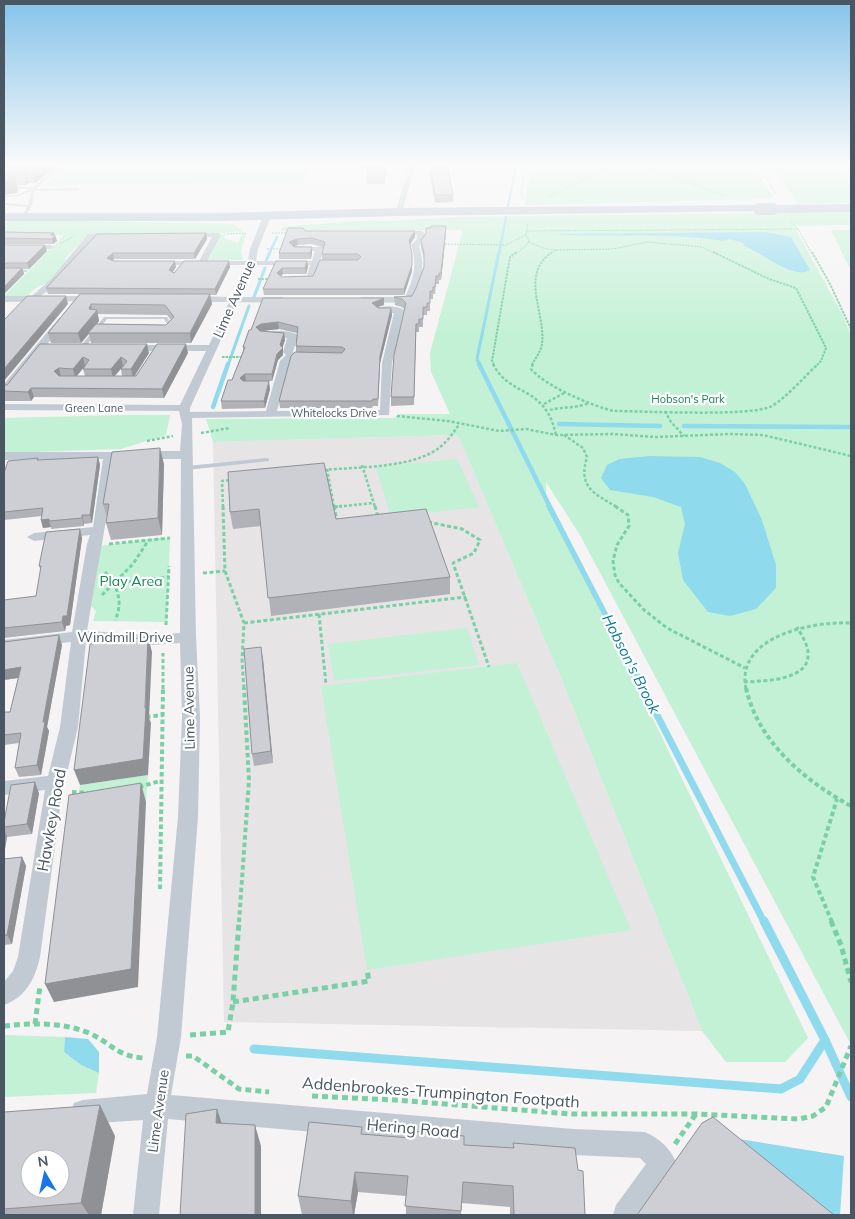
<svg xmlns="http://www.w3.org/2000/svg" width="855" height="1219" viewBox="0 0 855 1219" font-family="Mulish,sans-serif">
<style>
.education{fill:#e6e4e5}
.green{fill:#c3f1d5}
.water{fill:#90daee}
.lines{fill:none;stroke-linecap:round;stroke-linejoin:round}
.stream-far5{stroke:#90daee;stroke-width:2.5}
.stream-far4{stroke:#90daee;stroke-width:3}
.stream-far3{stroke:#90daee;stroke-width:4.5}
.stream-far2{stroke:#90daee;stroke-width:5.5}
.stream-far1{stroke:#90daee;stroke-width:7}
.stream{stroke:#90daee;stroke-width:9}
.path-far5{stroke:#7ad0a6;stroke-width:1;stroke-dasharray:2 1;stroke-linecap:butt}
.path-far4{stroke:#7ad0a6;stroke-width:2;stroke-dasharray:2.5 1;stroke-linecap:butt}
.path-far3{stroke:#7ad0a6;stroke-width:2.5;stroke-dasharray:3 2;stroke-linecap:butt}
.path-far2{stroke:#7ad0a6;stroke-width:3;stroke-dasharray:4 2.5;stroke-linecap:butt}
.path-far1{stroke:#7ad0a6;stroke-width:4;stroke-dasharray:4.5 3;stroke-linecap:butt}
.path{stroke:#7ad0a6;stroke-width:5;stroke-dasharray:6 4;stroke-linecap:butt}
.lane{fill:#c1cad2;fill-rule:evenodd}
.street{fill:#c1cad2;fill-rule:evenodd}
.primary{fill:#b3c2d1;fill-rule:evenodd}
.primary-bridge{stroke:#b3c2d1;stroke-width:12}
.wall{fill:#b0b2b7;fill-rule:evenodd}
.shaded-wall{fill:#909195}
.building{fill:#cdcfd5;stroke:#909195;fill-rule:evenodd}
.labels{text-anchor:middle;stroke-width:4.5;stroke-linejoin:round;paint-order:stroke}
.far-park-label{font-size:11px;fill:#17864f;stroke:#fff}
.far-street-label{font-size:11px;fill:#4a5661;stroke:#fff}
.street-label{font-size:14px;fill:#4a5661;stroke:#fff}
.park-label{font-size:14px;fill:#17864f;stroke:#fff}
.water-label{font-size:15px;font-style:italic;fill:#0c7c9b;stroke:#fff}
.near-street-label{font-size:16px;fill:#4a5661;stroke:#fff}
</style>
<rect width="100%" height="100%" fill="#f5f3f3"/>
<path class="education" d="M458 435 563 683 702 1031 224 1022 213 442Z"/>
<g class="green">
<path d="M67 166H308L304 183 45 185Z"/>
<path d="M531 166H754L773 197 762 199 525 205Z"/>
<path d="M772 166H834L851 174V203L798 204Z"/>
<path d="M851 212V225L794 226 842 314 851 335V1045L581 537 546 482V499L808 1038 785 1062H726L702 1031 563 683 458 435 213 442 206 419 394 418 399 414H450L431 372 430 353 463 230 281 231 282 227 355 221H390L456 217Z"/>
<path d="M10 220 232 224 243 231 224 233 91 235 84 239 65 259 67 263 51 281 36 288 26 296H4L64 235 4 234V224Z"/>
<path d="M831 230H851V271Z"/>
<path d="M226 234 224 238 238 243 242 234H246L241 251 243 260H208L221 235Z"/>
<path d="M123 415H170L166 435 121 449 4 453V418Z"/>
<path d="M457 459 479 507 391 517 376 467Z"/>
<path d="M158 538H170L167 622 93 621 96 611 90 605 99 546Z"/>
<path d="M467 628 479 665 334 681 328 644Z"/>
<path d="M517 663 631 930 367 970 321 686Z"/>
<path d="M148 775 146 802 76 814 80 785Z"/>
<path d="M4 1035 65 1037 64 1052 81 1065 99 1073 96 1093 4 1097Z"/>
</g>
<g class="water">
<path d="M765 232 791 237 810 270C794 281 760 251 744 246L743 243 729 239 723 241C666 232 608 238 551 234Z"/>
<path d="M649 456 700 457 720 463 735 472 745 484 762 520 776 565V588L756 609 730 616 708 612 683 580 678 553 685 524 681 507 653 497 610 490 601 478 607 465 619 459Z"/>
<path d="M65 1037 88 1039 99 1052V1073L81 1065 64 1052Z"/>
<path d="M739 1139 844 1156 840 1215H781Z"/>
</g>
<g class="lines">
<g class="stream-far5">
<path d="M508 206 516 166"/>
<path d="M269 254 277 237"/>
<path d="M499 254 506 217"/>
</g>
<g class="stream-far4">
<path d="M266 261 270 252"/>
<path d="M254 297 265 268"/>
<path d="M228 365 249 306"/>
<path d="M480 365 477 359 499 252"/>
</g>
<g class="stream-far3">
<path d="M479 364 550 507"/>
<path d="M213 407 228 364"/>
<path d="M559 424 660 426"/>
<path d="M684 426 851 427"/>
</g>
<path class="stream-far2" d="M549 506 644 689"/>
<path class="stream-far1" d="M643 688 764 922"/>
<g class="stream">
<path d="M764 921 825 1040 851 1097"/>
<path d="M254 1049 781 1089 800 1079 825 1040"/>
</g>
<g class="path-far5">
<path d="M641 166 725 196"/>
<path d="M759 166 777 195"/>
<path d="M547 197 614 166"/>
<path d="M523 199 521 192 526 166"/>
<path d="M791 222 798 229 812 254"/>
<path d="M526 231 798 229"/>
<path d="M272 233H289"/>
<path d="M227 234 246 233"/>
<path d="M528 242 546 249 557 250"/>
<path d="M60 244 74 236"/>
<path d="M442 244 506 245 526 235 528 222"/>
<path d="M267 249H284"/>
<path d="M557 250 613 249 647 242 702 247 716 254"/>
<path d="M515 254 526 246 529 240 526 235"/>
<path d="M550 254 557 250"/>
</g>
<g class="path-far4">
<path d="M713 252 769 279 796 288 826 348 821 361 817 365"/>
<path d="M812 252 830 284 851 329"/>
<path d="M258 279H271"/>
<path d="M222 357H243"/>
<path d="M494 365 492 361 510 257 517 252"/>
<path d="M532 365C535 358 541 352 542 344 546 313 519 275 552 252"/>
</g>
<g class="path-far3">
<path d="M493 364C510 398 545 384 556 435"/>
<path d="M533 364 531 369C545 386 592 406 614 411 642 411 753 417 772 406 787 397 805 376 818 364"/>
<path d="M544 404 566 392"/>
<path d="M550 410C562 407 579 408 589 403"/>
<path d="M665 411 671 422 684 436"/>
<path d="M397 416 448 421 499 431 526 429 556 435 613 434 655 437 730 434 763 435 851 456"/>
<path d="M201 433 230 428"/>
<path d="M564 435 583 448 587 457C578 487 593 493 617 507"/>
<path d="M147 441 173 436"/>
<path d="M362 465 375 507"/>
<path d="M327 469 334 507"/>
<path d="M324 470C356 467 400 468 429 454 442 448 452 436 459 424"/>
<path d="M223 507 222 481 230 480"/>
<path d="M334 507 373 503"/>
</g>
<g class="path-far2">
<path d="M223 506 225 571 244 623 242 661 244 689"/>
<path d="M334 506 337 521"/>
<path d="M375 506 378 517"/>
<path d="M615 506 628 515 629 526 617 545 613 561 615 575 619 583 643 609 667 628 745 668"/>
<path d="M334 507 342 506"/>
<path d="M428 522 462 529 480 540 474 553 453 563 489 667"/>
<path d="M109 544 170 538"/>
<path d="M105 572C117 585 124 602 115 620"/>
<path d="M203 573 225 571"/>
<path d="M115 583 169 577"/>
<path d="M102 595 133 564 148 541"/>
<path d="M319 614 326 685"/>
<path d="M244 623 466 597"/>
<path d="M166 625 169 566"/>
<path d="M744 682C762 681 807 681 808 656 809 646 802 636 797 627"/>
<path d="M163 689V653"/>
<path d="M746 689C735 636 813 621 851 623"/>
</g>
<g class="path-far1">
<path d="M746 688C758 742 805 781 851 806"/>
<path d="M146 717 163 715"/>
<path d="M139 787 160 781"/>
<path d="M72 792 88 793"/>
<path d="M160 889 163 688"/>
<path d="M239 922 249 780 244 688"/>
<path d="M832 922 813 877 837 799"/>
</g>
<g class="path">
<path d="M831 921 841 945 851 982"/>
<path d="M233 1002 369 981 367 970"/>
<path d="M35 1024 40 986"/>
<path d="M4 1026C32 1023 62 1022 89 1033 112 1043 115 1056 144 1058"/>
<path d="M190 1035 228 1032 233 1002 239 921"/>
<path d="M186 1056H193L239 1089 269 1092"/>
<path d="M312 1096 395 1100 571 1114H696L799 1119 813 1116 826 1107 851 1046"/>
<path d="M675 1144 696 1114"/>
</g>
<g class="lane">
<path d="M60 166H64L35 189 78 188 79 190 34 191 32 206 24 218 22 217 27 207 4 205V203L28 205 31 191 22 195 4 198V196L20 194 30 189H4V187H33Z"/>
<path d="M4 270H26L28 271 26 272H4Z"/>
<path d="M104 317H167L174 327 171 331H167V330L169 327 164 319H107L84 349H80V347Z"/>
<path d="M267 458 269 459V461L187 470 184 468 187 466Z"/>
</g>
<g class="street">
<path d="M409 166H415L402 212 395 214Z"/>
<path d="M264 214 271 216 258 249 256 261H312L315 251H295L291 249 295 247H323L324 249 314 279C309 283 294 283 289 279L293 276H307L310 265H255L241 297H282L286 300 282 303 238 302 190 408V412L266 411 280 361 286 355 283 352 287 338 262 336 260 334C267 329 291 330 298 335L293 352 296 356 290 362 277 411 380 410 382 363 394 313H379L374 310C381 305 397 305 404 310L392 363 389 415 192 418 196 637 200 717 198 817 181 1037 171 1095 574 1129 645 1132C659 1138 670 1148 676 1162L672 1171 642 1215H613L616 1205 646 1164 640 1158 574 1155 168 1119 159 1215H133L143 1120 83 1124 74 1121 71 1112 74 1103 83 1100 147 1094 157 1037 178 817 182 717 180 643 153 645 86 641 78 727 62 794 40 957C35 979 26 997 4 1005V982L13 971 18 957 45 790 4 795V781L48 776 60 727 71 642 4 650V640L72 632 87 544 90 535 34 541 27 537 34 533 93 527 103 459 4 460V452H122L124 455 122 458 115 459C108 517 96 573 87 631L153 635 180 633 181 459H141L135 455 141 451H180L182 424 179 411 4 410V404L180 405 206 351H128L123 348 128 345H209L229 302H190L186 299 190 296 232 297 247 265H155L151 263 155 261H199L212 237H183L182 235 186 233H220L221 235 207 261H248L250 249Z"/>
<path d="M392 231H421L425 233V240L419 246C425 259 423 296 408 303L360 302V298L363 297H405C413 280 418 264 411 245L417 239V235H392Z"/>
<path d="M88 234H116L120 236 116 238H93L57 283 41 296H79L82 297V301L4 302V296H32L51 279Z"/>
<path d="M4 245H50L54 247 50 249H4Z"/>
<path d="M62 317 67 320 65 322 8 393 4 394V384L59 318Z"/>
</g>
<g class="primary">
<path d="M851 204V212L773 213 767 209 773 205Z"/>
<path d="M759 205 765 209 763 211 398 216 220 221H4V213H220L398 208Z"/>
</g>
<path class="primary-bridge" d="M759 209H773"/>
</g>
<g class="wall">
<path d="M4 166H58L35 183H29L26 185H17L18 191 16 193 4 195Z"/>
<path d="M356 166H385V184H367L368 168H356Z"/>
<path d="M428 166H447L453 195V202L435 203Z"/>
<path d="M446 226V232L441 280H439V284H436L435 294H433V299H430V311H427V315H423V327H419V332H416L414 405 391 406V397L404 309 402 307 395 305 394 297 412 296 416 288 424 267V259L421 247V240L431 228Z"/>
<path d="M305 231 415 237 410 244 412 271 404 295H264L263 289 276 261H307L308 267 306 274H283L281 276 282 277 313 276 322 260V254L324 248 312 244 298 245 294 246 312 247V253L311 259H279V253Z"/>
<path d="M4 232 54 233V235H55L57 241 53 244H4Z"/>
<path d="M97 234 207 239 195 259H114L112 260 176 267 173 272 174 273 230 267 216 295H210L212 304 191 343H91L89 334 81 343H51L48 333 79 294H48L46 288ZM98 314 167 315 171 320 166 325 97 324 99 321Z"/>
<path d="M4 245 47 251 29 269H23L24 274 4 294Z"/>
<path d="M263 298H384V305L377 307 391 308 392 315 380 363 378 406H373L372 408H280L279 401 296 352V346L297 333 279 329 261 331 284 333 285 340 282 348 283 355 278 360 272 381H258L270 389 265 408 222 409 221 401 232 380 243 351V347L251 330Z"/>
<path d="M40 344 149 353 135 376 188 353 164 398 34 397 31 401H4V385H7ZM84 367 83 369 85 376H77ZM121 369 122 376H115Z"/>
<path d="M98 457 100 465 92 523 84 524V526L51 529V527L43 528 41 520 42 516 4 520V473L38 458 39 460Z"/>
<path d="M164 464 162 535 111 540 106 523 107 518 103 504Z"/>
<path d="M228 472 336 519 450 577V594L271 616 261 526 233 529 230 512Z"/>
<path d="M82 538 70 625 66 626 65 631 4 638V600L36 596 41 571 39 566Z"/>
<path d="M4 642 62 645 47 727 49 731 41 775 19 777 15 768 19 743 4 745V712H10L18 678 4 680Z"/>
<path d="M263 659 273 763 254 766 252 754Z"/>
<path d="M39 793 32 834 7 837 4 855V818Z"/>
<path d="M22 857 26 866 12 944 4 945V859Z"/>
<path d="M4 1112 115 1136 101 1215H4Z"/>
<path d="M363 1134 464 1145 513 1148V1143L578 1170 585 1215H510V1207L462 1203 461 1215H406V1196L358 1192 354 1215H302L298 1196Z"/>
</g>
<g class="shaded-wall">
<path d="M38 166H58L35 183 32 170Z"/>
<path d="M26 170 29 183 26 185 22 172Z"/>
<path d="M15 178 18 191 16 193 4 195V181Z"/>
<path d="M446 226V232L441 280V273Z"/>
<path d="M415 231V237L409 246V240Z"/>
<path d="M54 233V236L55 235 57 241 53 244 51 235Z"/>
<path d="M206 233 207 239 195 259 194 253Z"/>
<path d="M297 239 298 245 289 248V242Z"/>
<path d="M45 245 47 251 29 269 27 263Z"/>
<path d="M312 247V253L311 259 310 253Z"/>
<path d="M113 253 114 259 108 264 107 258Z"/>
<path d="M412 253V271L404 295V289Z"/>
<path d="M175 261 176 267 170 276 169 270Z"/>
<path d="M229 261 230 267 216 295 215 289Z"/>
<path d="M307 261 308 267 306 274 305 268Z"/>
<path d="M22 268 24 274 4 294V287Z"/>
<path d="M282 268 283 274 278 279 277 273Z"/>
<path d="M210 294 212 304 191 343 190 333Z"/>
<path d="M66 296 68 304 4 381V369Z"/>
<path d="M384 298V305L372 309V303Z"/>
<path d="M91 304 93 314 97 310 99 321 81 343 78 333 89 309Z"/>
<path d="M391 308 392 315 380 363 378 406 380 356Z"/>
<path d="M278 322 279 329 262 331 257 334 256 327 261 324Z"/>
<path d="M284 333 285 340 282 349 283 348V355L278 360 272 381V374Z"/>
<path d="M147 344 149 353 133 378 131 369Z"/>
<path d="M186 344 188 353 164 398 162 389Z"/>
<path d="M83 357 85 366 75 378 73 369Z"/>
<path d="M121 357 123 366 113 378 111 369Z"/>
<path d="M59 368 61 377 56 380 54 371Z"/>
<path d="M245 374 246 381 241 385 240 378Z"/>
<path d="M269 381 270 389 265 408 264 401Z"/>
<path d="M31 388 34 397 31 401 28 392Z"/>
<path d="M160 448 164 464 162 535 158 518Z"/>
<path d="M98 457 100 465 92 523 90 515Z"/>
<path d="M82 515 84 524V526L82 518Z"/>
<path d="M49 519V521L51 527 43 528 41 520Z"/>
<path d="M80 529 82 538 70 625 66 626 65 631 62 622Z"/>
<path d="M59 635 62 645 47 727 49 731 41 775 37 765 43 722Z"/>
<path d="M148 637 152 652 149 718 151 723 148 775 80 785 74 770 145 708Z"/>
<path d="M261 647 263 659 273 763 271 751Z"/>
<path d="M21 667 24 677 4 680V670Z"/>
<path d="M35 782 39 793 32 834 27 824Z"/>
<path d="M141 783 146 802 138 987 54 1002 45 984Z"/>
<path d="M4 829 7 837 4 855Z"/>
<path d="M22 857 26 866 12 944 7 935Z"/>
<path d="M100 1105 115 1136 101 1215H89L81 1203Z"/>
<path d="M217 1109 224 1130 216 1123Z"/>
<path d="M255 1125 261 1146V1215H255Z"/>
<path d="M355 1172 358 1192 354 1215H353L351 1201Z"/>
</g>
<g class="building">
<path d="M4 166H38L32 170H26L22 172H4Z"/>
<path d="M368 166H385V177H367Z"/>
<path d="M430 166H447L453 195H435Z"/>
<path d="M4 177 15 178 12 179 4 181Z"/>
<path d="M431 226H446L441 273H439V276H436L435 287H433V291H430V303H427V307H423V319H419V324H416L414 397H391L394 355 406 303 402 299 394 297 412 296 416 288 424 267V253L421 240 426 234V228H431Z"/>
<path d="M288 228H303L305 231H415L409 240 412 253V265L404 289H263L276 261H307L305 268H282L277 273 282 277 313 276 320 260H358L361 257 358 254H322L325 242 312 238 297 239 289 242 294 247H312L310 253H279Z"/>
<path d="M4 232 54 233 51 235H55L52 239 4 238Z"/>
<path d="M206 233 194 253H113L107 258 113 261H175L169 270 174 273 184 261H229L215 289 46 288 97 234Z"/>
<path d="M4 245H45L27 263H4Z"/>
<path d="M4 268H22L4 287Z"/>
<path d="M80 294H210L190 333H88L96 324 166 325 174 317 165 305 91 304 89 309 97 310 78 333H48Z"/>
<path d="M27 296H66L4 369V320Z"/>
<path d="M263 298H384L372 303 378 308H391L380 356 378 399H373L372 401H279L291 356 295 352 342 353 345 349 342 347 296 346 298 327 278 322 261 324 256 327 260 331 284 333 280 345 283 348 277 354 272 374H245L240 378 243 381H269L264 401H221L228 380H232L245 347H243L249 330H251Z"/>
<path d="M40 344H147L131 369H121L127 361 121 357 111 369H83L89 360 83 357 73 369 59 368 54 371 59 376H136L157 344H186L162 389 31 388 28 392 4 391V385H7Z"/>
<path d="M160 448 158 518 106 523 109 504H103L112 452Z"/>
<path d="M98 457 90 515H82V518L49 521V519L41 520 43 508 4 512V473L8 461 38 458 37 460Z"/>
<path d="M324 463 336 519 426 509 450 577 268 598 259 509 230 512 228 472Z"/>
<path d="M80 529 67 616H63L62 622 4 628V600L36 596 41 566H39L46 532Z"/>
<path d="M59 635 43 722H45L37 765 15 768 21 733 4 735V712H10L21 667 4 670V642Z"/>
<path d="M148 637 145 708H146L143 759 74 770 90 644Z"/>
<path d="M261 647 271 751 252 754 244 649Z"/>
<path d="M35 782 27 824 4 827V822L11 785Z"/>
<path d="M141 783 131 969 45 984 69 795Z"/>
<path d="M22 857 7 935H4V859Z"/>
<path d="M100 1105 81 1203 4 1209V1112ZM30 1159H60V1189H30Z"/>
<path d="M217 1109 216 1123 255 1125V1215H180L186 1114Z"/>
<path d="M713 1117 834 1215H637L702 1123Z"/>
<path d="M309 1122 362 1127 361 1134 411 1138V1131L464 1136V1145L514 1148 513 1143 575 1148 578 1170 583 1171 585 1215H513L514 1214 513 1186 463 1182 461 1211 405 1206 408 1176 355 1172 351 1201 298 1196Z"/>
</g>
<linearGradient id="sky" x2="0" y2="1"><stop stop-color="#85c3ea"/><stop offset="0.49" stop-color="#fafafa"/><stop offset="1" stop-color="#fafafa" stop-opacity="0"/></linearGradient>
<rect width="855" height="336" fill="url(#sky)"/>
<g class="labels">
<g class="far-park-label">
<text x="688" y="403">Hobson's Park</text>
</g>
<g class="far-street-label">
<text x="94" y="412">Green Lane</text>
<text x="334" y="417">Whitelocks Drive</text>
</g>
<g class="street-label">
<text transform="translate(234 299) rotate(-66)" y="5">Lime Avenue</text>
<text x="125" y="642">Windmill Drive</text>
<text transform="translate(189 708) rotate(-91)" y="5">Lime Avenue</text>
<text transform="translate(158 1111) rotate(-82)" y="5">Lime Avenue</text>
</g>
<g class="park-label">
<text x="131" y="586">Play Area</text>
</g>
<g class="water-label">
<text transform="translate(631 664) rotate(63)" y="5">Hobson's Brook</text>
</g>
<g class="near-street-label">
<text transform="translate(51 820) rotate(-80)" y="6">Hawkey Road</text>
<text transform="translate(441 1092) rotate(4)" y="6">Addenbrookes-Trumpington Footpath</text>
<text transform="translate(413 1128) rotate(5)" y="6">Hering Road</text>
</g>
</g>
<rect width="855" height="1219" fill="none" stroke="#4a5661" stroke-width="10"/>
<g transform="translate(45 1174) rotate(351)"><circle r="24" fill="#ffffff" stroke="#b7bbc0"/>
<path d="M0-4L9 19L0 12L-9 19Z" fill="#1a73e8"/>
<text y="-8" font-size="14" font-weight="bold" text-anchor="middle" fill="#4a5661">N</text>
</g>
</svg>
